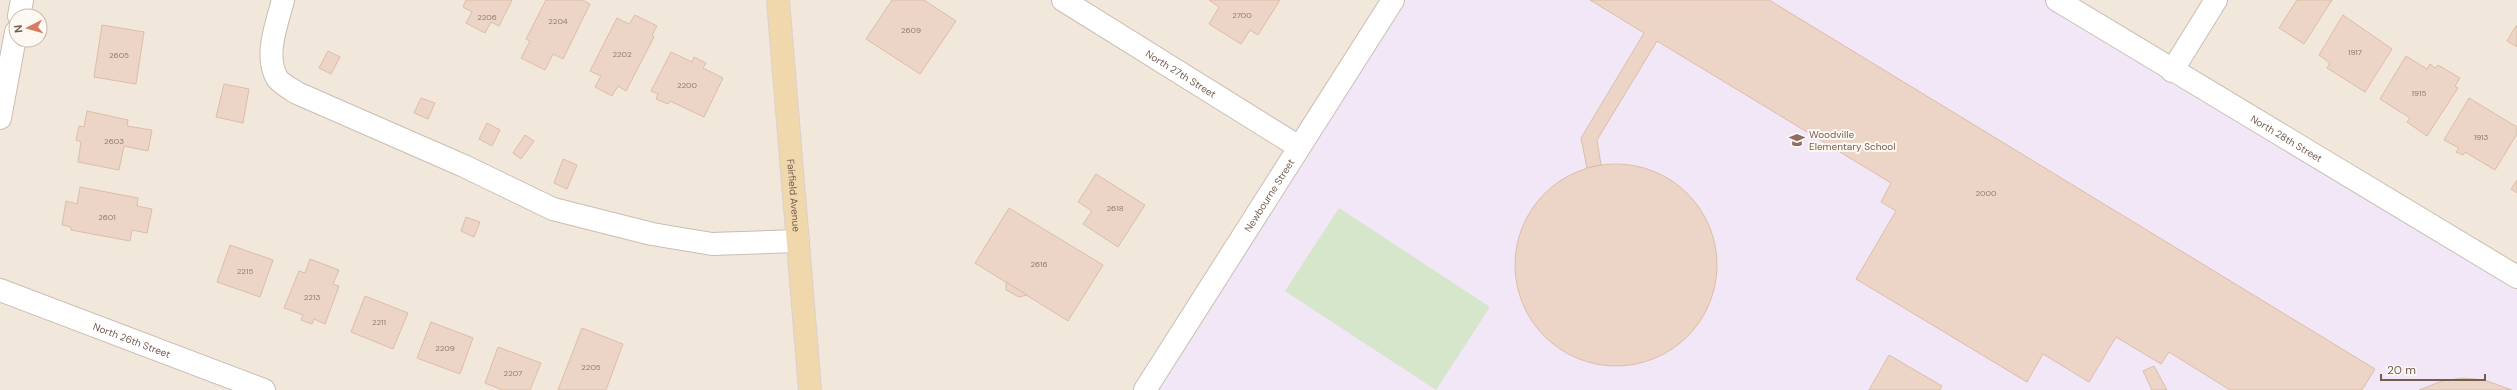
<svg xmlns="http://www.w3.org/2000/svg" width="2517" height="390" viewBox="0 0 2517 390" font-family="'DM Sans',sans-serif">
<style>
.residential{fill:#f1e7da;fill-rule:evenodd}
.education{fill:#f1e7f7}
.green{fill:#d6e6cb}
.building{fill:#ecd5c6;stroke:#ddbda8}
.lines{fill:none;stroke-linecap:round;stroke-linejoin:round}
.minor-casing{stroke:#cbbdb2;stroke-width:24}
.major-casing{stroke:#d8d2ce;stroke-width:24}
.minor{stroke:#fff;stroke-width:22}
.major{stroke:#f0d7ac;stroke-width:22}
.labels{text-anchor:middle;stroke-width:4;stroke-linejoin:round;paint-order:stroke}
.number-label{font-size:8px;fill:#907b6e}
.street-label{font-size:10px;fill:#725d51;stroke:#fdf8f1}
.education-label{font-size:10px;fill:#785e54;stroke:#fdf8f1;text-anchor:start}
</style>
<rect width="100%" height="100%" fill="#faf4eb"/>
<path class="residential" d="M0 0H2517V390H0ZM16 16H40V40H16Z"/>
<path class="education" d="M1396 0H2057L2517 279V390H1148Z"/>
<path class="green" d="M1339 208 1490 307 1436 390 1285 291Z"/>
<g class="building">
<path d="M466 0H512L499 26 491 22 485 33 466 23 472 12 463 7Z"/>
<path d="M546 0H582L590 4 563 59 553 54 545 70 521 58 530 41 526 39Z"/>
<path d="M892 0H924L956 21 920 74 866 39Z"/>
<path d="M1209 0H1280L1258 35 1250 30 1241 44 1209 24 1219 7Z"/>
<path d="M1590 0H1769L2375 369 2362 390H2230L2169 352 2161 364 2116 337 2089 382 2043 354 2027 382 1856 279 1896 211 1881 202 1891 183 1657 41 1597 140 1601 165 1587 168 1581 138 1644 33Z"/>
<path d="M2297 0H2332L2304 44 2279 28Z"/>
<path d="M635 15 657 26 652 35 654 37 626 91 618 86 612 96 595 87 601 76 590 71 617 18 629 24Z"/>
<path d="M2343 15 2392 49 2365 92 2327 68 2330 63 2319 55Z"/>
<path d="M102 25 144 32 136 84 94 77Z"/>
<path d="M2516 26H2517V47L2507 41Z"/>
<path d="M328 51 340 57 331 74 319 68Z"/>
<path d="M671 52 692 62 694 57 706 63 703 68 723 78 704 117 670 101 668 104 656 99 658 94 651 91Z"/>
<path d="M2406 56 2427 69 2430 64 2435 68 2438 65 2460 78 2455 86 2458 88 2427 136 2407 122 2410 118 2380 99Z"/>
<path d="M224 84 249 89 243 123 216 117Z"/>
<path d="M421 98 435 103 428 119 414 113Z"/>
<path d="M2469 98 2517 127V134L2495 170 2465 152 2463 155 2456 152 2459 148 2444 140Z"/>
<path d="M87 111 128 120 127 126 152 130 148 151 124 146 119 170 78 162 81 142 76 140 79 126 84 127Z"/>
<path d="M487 123 500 130 492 146 479 139Z"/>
<path d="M525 135 534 141 521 159 513 153Z"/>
<path d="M563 159 577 165 567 189 554 183Z"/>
<circle cx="1616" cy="265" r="101"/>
<path d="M1096 174 1145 205 1118 247 1083 224 1092 211 1078 202Z"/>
<path d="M2517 180V193L2511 189Z"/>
<path d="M80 187 138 198 137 206 152 209 147 233 132 230 130 241 71 230V227L62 225 66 201 77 204Z"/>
<path d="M1009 208 1103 265 1068 321 975 263Z"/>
<path d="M466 217 480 222 474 237 461 231Z"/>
<path d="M230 245 273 260 260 297 217 282Z"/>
<path d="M310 259 339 270 333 284 339 286 325 324 314 319 312 324 301 320 303 315 284 308 299 271 305 273Z"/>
<path d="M1006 282 1027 295 1019 297 1006 290Z"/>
<path d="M365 296 408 313 393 349 351 332Z"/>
<path d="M431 322 473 338 460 374 417 358Z"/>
<path d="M582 328 623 344 606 390H558Z"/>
<path d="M498 347 541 363 530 390H502L485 383Z"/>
<path d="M1889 355 1942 386 1940 390H1869Z"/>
<path d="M2154 366 2167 390H2152L2143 371Z"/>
<path d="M2463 378 2484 380 2512 390H2419L2442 381Z"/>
</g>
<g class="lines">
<defs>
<g id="minor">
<path d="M283 0C277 24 264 55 277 78 281 84 291 89 297 93L464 166 553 209 652 234 712 244 798 241"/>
<path id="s1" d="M1063 0 1299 147"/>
<path id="s2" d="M2057 0 2517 277"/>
<path d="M19 16 22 0"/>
<path d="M2172 71 2216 0"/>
<path d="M0 118 16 32"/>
<path id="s3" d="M0 290 264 390"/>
<path id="s4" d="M1145 390 1393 0"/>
</g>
<g id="major">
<path id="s5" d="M778 0 810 390"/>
</g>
</defs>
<use href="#minor" class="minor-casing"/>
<use href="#major" class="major-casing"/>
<use href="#minor" class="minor"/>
<use href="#major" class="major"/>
</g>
<defs>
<symbol id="school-bare" viewBox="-9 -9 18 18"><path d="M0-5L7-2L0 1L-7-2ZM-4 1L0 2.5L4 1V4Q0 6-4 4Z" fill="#8d6e63" stroke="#fdf8f1" stroke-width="2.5" paint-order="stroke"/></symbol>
</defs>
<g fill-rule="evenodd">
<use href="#school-bare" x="1786" y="129" width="22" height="22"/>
</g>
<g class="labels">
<g class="number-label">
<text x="1242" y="18">2700</text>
<text x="487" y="20">2206</text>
<text x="558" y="24">2204</text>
<text x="911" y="33">2609</text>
<text x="2355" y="55">1917</text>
<text x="622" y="57">2202</text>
<text x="119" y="58">2605</text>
<text x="687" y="88">2200</text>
<text x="2419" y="96">1915</text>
<text x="2481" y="140">1913</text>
<text x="114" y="144">2603</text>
<text x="1986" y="196">2000</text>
<text x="1115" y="211">2618</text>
<text x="107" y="220">2601</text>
<text x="1039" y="267">2616</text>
<text x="245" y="274">2215</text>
<text x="312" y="300">2213</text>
<text x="379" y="325">2211</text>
<text x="445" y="351">2209</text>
<text x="591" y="370">2205</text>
<text x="513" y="376">2207</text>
</g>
<g class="street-label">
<text dy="4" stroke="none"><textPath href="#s1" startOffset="139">North 27th Street</textPath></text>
<text dy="4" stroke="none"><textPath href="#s2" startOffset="268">North 28th Street</textPath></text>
<text dy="4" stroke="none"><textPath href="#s5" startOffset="196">Fairfield Avenue</textPath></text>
<text dy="4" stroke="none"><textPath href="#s4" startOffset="231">Newbourne Street</textPath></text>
<text dy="4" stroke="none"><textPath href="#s3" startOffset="141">North 26th Street</textPath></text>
</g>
<g class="education-label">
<text x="1809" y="138">Woodville<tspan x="1809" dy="12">Elementary School</tspan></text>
</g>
</g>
<g transform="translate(28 28) rotate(264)"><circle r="19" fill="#fdf8f1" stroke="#c5bab1"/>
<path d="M0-3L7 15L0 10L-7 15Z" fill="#d47b61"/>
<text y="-6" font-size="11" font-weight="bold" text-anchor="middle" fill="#725d51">N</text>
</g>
<path d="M2381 374v6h104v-6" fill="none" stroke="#725d51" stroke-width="2"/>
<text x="2387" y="374" font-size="12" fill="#725d51" stroke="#fdf8f1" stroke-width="3" paint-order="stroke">20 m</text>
</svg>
